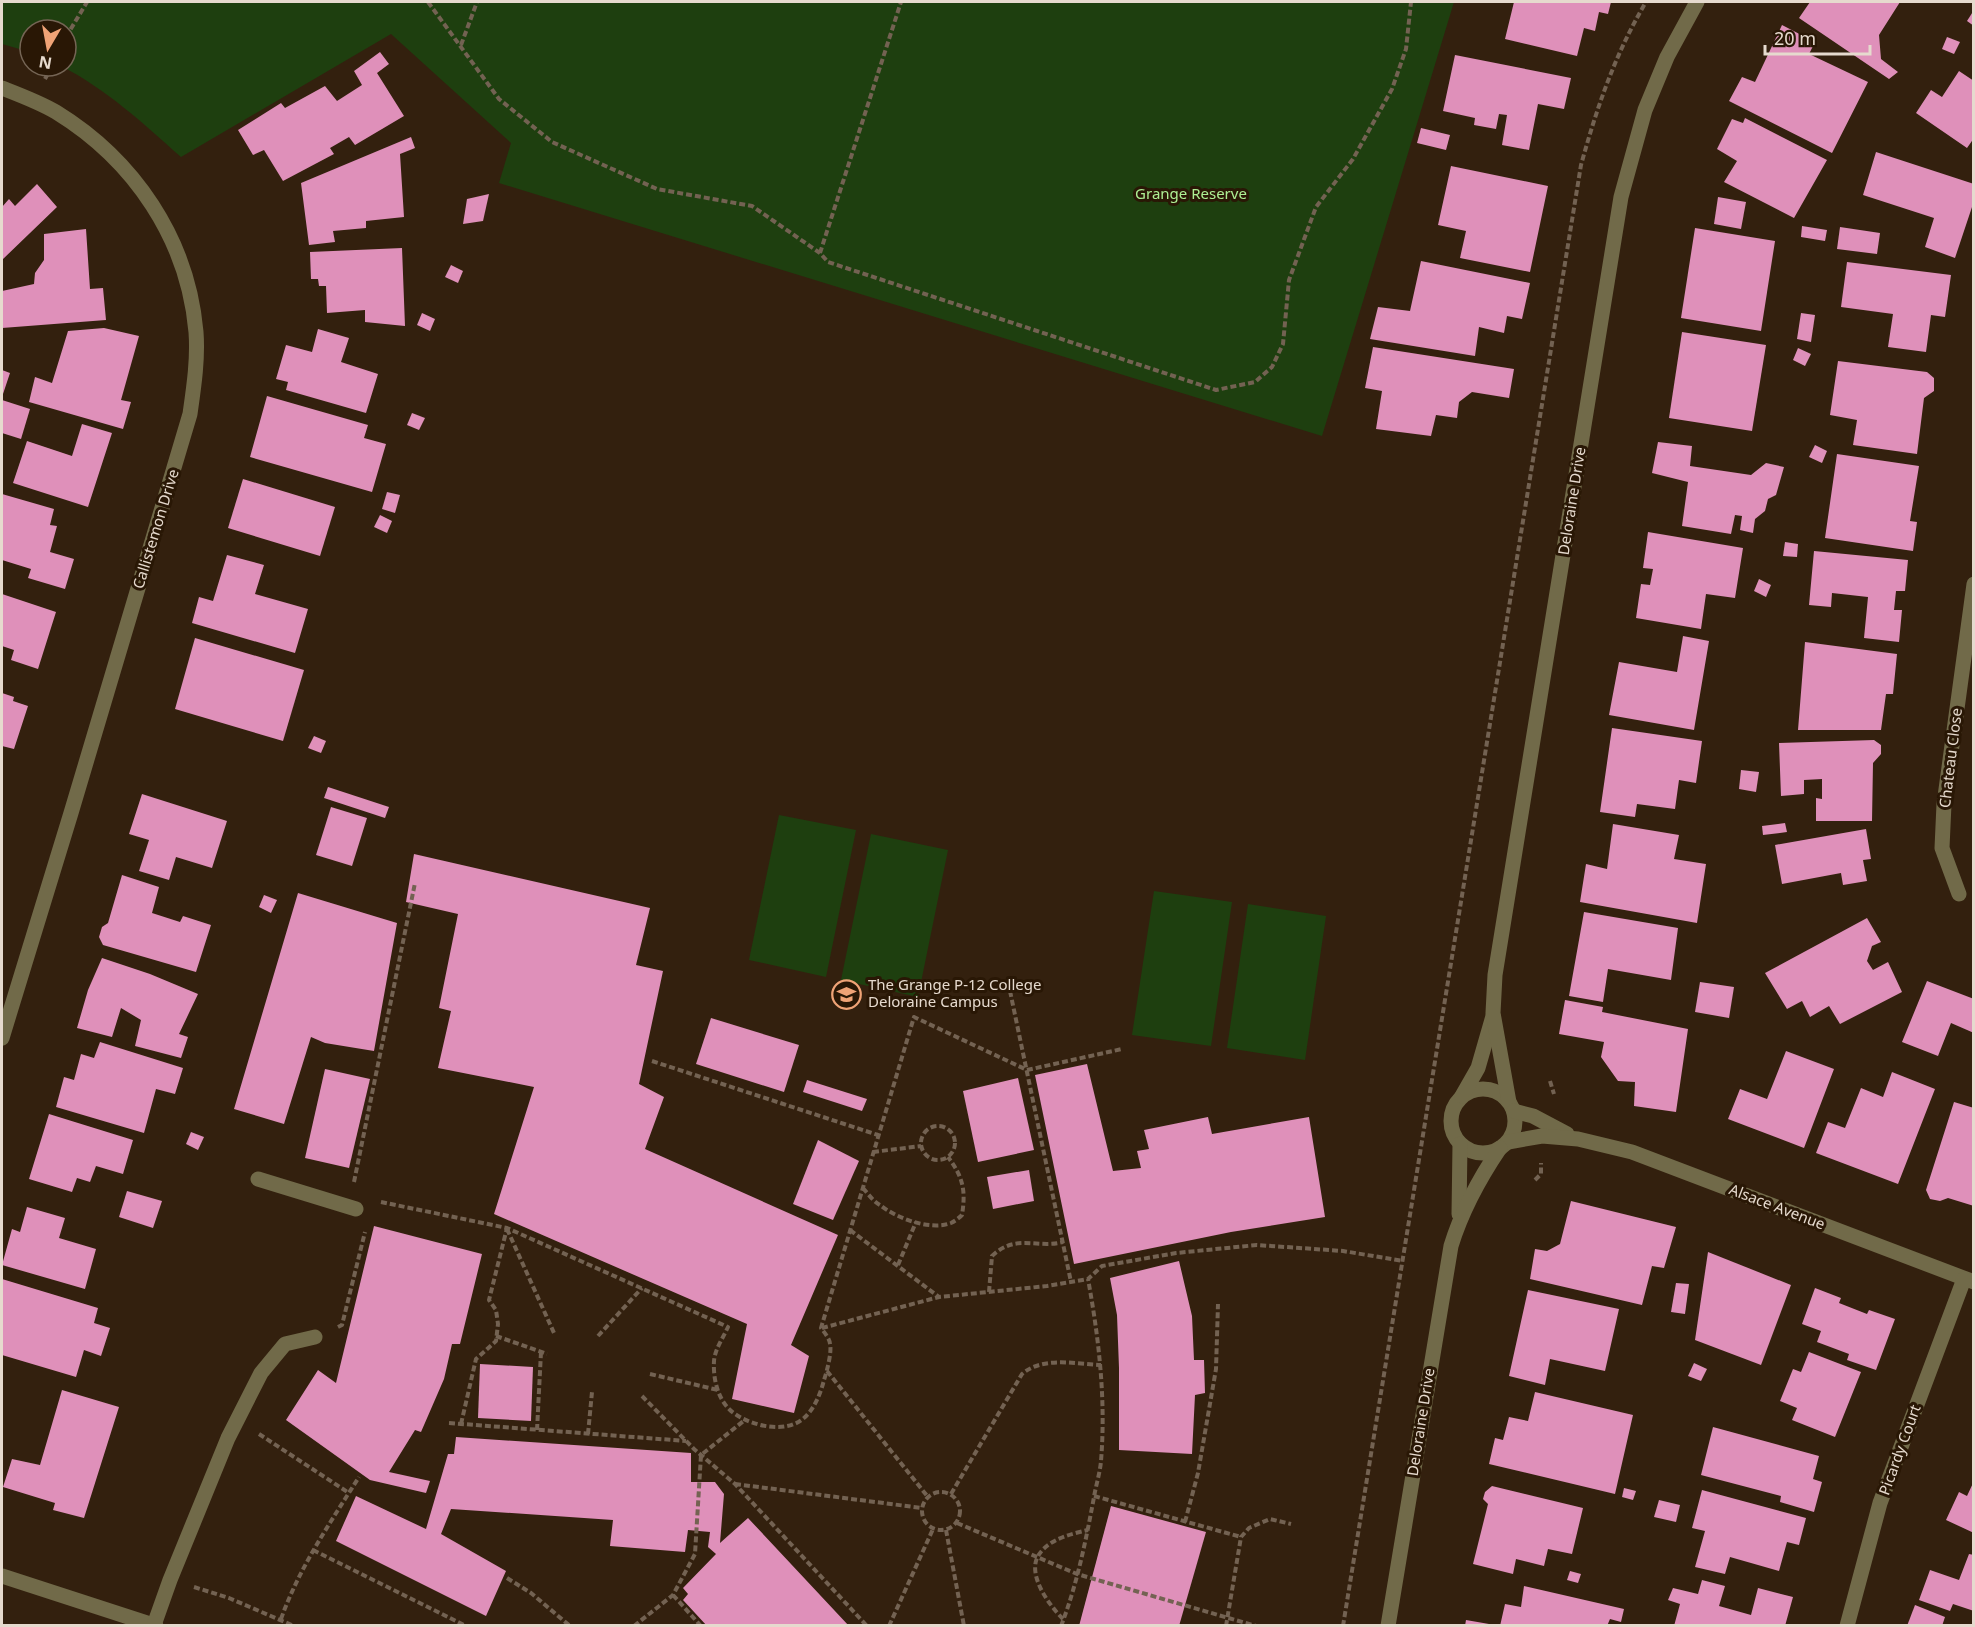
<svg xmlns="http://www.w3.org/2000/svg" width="1975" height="1627" viewBox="0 0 1975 1627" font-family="'Noto Sans',sans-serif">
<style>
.green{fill:#1e3f0f}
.building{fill:#df90ba}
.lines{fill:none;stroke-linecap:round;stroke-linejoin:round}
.path{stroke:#736252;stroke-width:4;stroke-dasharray:6 3;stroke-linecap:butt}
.minor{stroke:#716a49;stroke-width:15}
.labels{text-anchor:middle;stroke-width:6;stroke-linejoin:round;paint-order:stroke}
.park-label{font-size:15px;fill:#adef93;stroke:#291705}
.street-label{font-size:15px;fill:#e6dace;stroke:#291705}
.poi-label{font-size:15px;fill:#e6dace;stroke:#291705;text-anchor:start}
</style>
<rect width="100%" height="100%" fill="#33200e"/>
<g class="green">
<path d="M2 2H1454L1322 436 499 183 511 143 391 34 181 157C143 123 106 89 61 66H66V30H30V52L2 44Z"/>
<path d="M779 815 856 830 826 977 749 960Z"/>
<path d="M871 834 948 850 918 997 841 980Z"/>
<path d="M1154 891 1232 902 1211 1046 1132 1035Z"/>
<path d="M1248 904 1326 916 1305 1060 1227 1048Z"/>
</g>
<g class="building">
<path d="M1514 2H1611L1608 14 1599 12 1595 31 1584 28 1577 56 1505 39Z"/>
<path d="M1810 2H1900L1879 35 1881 59 1898 72 1889 79 1799 18Z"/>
<path d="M1974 10V26L1967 21Z"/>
<path d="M1782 25 1815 42 1809 54 1868 82 1832 153 1729 101 1742 77 1755 82Z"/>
<path d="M1947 37 1960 42 1954 54 1942 49Z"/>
<path d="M380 52 389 64 377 73 404 116 355 145 349 137 330 148 334 154 283 181 264 150 253 155 238 130 281 103 285 108 325 86 337 101 362 85 354 71Z"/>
<path d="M1455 55 1571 78 1564 109 1538 104 1529 150 1502 145 1507 115 1499 114 1496 129 1474 125 1475 118 1443 111Z"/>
<path d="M1959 71 1974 81V138L1967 148 1916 113 1931 90 1942 97Z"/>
<path d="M1745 118 1827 160 1794 218 1724 182 1737 161 1717 149 1732 119 1743 123Z"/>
<path d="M1421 128 1450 135 1446 150 1417 143Z"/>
<path d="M411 137 415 148 400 154 404 217 366 221V228L333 231 335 242 309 245 301 183Z"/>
<path d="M1876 152 1974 184V201L1955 258 1925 247 1934 218 1863 195Z"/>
<path d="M1451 166 1548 186 1530 272 1460 258 1466 231 1438 225Z"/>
<path d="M37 184 57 207 2 260V207L9 199 15 206Z"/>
<path d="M489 194 483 221 463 224 467 199Z"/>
<path d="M1718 197 1746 202 1741 229 1714 224Z"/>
<path d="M1802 226 1827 230 1825 241 1801 237Z"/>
<path d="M1840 227 1880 233 1877 254 1837 249Z"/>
<path d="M1695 228 1775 241 1761 331 1681 318Z"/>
<path d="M86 229 90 289 103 288 106 320 2 328V291L34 284 35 273 44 260V234Z"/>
<path d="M402 248 405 326 365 322V310L327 313 326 286H319L318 279H311L310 252Z"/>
<path d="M1421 261 1530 283 1522 319 1507 316 1504 333 1479 327 1475 356 1370 339 1378 307 1410 311Z"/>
<path d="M1847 262 1951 275 1945 317 1931 315 1926 352 1888 347 1893 314 1841 307Z"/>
<path d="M451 265 463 271 458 283 445 277Z"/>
<path d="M422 313 435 319 430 331 417 325Z"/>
<path d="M1801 313 1815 315 1811 342 1797 339Z"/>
<path d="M104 328 139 336 121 400 131 402 123 429 29 402 35 377 52 383 68 331Z"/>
<path d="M318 329 349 338 341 362 378 374 366 413 286 390 288 382 276 379 286 345 312 352Z"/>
<path d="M1682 332 1766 345 1752 431 1669 418Z"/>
<path d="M1373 347 1514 369 1509 398 1472 392 1459 402 1457 418 1436 415 1431 436 1376 429 1382 391 1365 388Z"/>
<path d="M1798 348 1811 354 1805 366 1793 360Z"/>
<path d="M1838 361 1927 372 1934 378V391L1924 398 1917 454 1853 445 1857 420 1830 415Z"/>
<path d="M2 370 10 373 2 397Z"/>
<path d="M267 396 368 425 364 438 386 444 372 492 250 457Z"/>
<path d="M2 400 30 409 21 439 2 433Z"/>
<path d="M412 413 425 418 419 430 407 425Z"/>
<path d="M82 424 112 433 88 507 13 483 27 441 72 456Z"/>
<path d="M1658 442 1692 446 1690 466 1751 475 1766 463 1784 467 1776 495 1768 499 1765 511 1755 519 1753 533 1740 530 1742 516 1735 515 1731 534 1682 526 1688 482 1652 473Z"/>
<path d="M1815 445 1827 451 1822 463 1809 457Z"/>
<path d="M1837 454 1919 466 1910 521 1917 522 1913 551 1825 538Z"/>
<path d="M243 479 335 507 320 556 228 528Z"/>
<path d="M387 492 400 495 395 513 382 509Z"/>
<path d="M2 494 54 509 50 525 57 526 50 552 74 559 65 589 28 578 31 569 2 560Z"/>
<path d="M380 515 392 521 387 533 374 527Z"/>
<path d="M1648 532 1743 548 1735 598 1706 594 1701 629 1636 618 1641 584 1650 585 1653 569 1643 568Z"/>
<path d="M1785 542 1798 544 1797 557 1783 556Z"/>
<path d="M1814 551 1908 560 1905 591H1896L1894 610H1902L1899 642 1864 638 1868 597 1832 593 1831 607 1809 605Z"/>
<path d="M227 555 264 565 255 594 308 609 295 653 192 623 199 597 213 601Z"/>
<path d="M1759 579 1771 585 1766 597 1754 591Z"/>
<path d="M2 594 56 612 38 669 11 660 14 650 2 646Z"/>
<path d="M1683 636 1709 641 1694 730 1609 715 1619 662 1677 672Z"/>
<path d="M195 638 304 670 283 741 175 709Z"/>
<path d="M1805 642 1897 654 1893 694H1886L1881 730H1798Z"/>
<path d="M2 693 14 697 13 701 28 706 14 749 2 746Z"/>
<path d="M1612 728 1702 741 1696 783 1679 780 1675 809 1637 804 1635 817 1600 812Z"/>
<path d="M314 736 326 741 321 753 308 748Z"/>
<path d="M1874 740 1881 745V754L1873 763 1872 821H1816V798L1822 799V779L1804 780V794L1781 796 1779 743Z"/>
<path d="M1741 770 1759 772 1756 792 1739 789Z"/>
<path d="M328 787 389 807 385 818 324 798Z"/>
<path d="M142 794 227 821 212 868 176 857 169 880 139 871 149 840 129 834Z"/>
<path d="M331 807 367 818 352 866 316 855Z"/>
<path d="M1785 823 1787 832 1763 835 1762 826Z"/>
<path d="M1613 824 1679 835 1674 859 1706 864 1697 923 1580 902 1586 864 1607 869Z"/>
<path d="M1866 829 1871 859 1863 860 1867 881 1843 885 1841 873 1782 884 1775 845Z"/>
<path d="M414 854 650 908 636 965 663 971 639 1084 664 1097 645 1149 838 1235 791 1345 809 1356 794 1413 732 1399 747 1324 494 1214 534 1087 438 1068 451 1011 439 1008 458 914 406 902Z"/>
<path d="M122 875 159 887 152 913 180 922 183 916 211 925 196 972 103 945 99 937 102 927 108 923Z"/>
<path d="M298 893 397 923 374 1051 325 1043 311 1037 284 1124 234 1109Z"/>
<path d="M264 895 277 900 271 913 259 907Z"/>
<path d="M1584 912 1678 928 1671 980 1608 969 1603 1002 1569 996Z"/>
<path d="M1867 918 1881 942 1872 946 1867 961 1873 970 1888 962 1902 992 1840 1024 1829 1006 1810 1017 1802 1001 1787 1009 1765 973Z"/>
<path d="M102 958 150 974 198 994 179 1034 188 1037 181 1058 135 1046 141 1020 121 1008 112 1037 77 1028 88 990Z"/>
<path d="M1927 981 1974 999V1033L1951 1023 1938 1056 1902 1042Z"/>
<path d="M1700 982 1734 987 1729 1018 1695 1012Z"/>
<path d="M1565 1000 1603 1007 1602 1012 1688 1029 1676 1112 1634 1106 1635 1082 1618 1081 1601 1057 1604 1042 1559 1034Z"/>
<path d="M711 1018 799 1045 784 1092 696 1064Z"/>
<path d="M100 1042 183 1068 175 1094 156 1089 144 1133 56 1107 64 1077 74 1080 81 1054 94 1058Z"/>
<path d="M1786 1051 1834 1069 1804 1148 1728 1119 1740 1089 1767 1099Z"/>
<path d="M1087 1064 1113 1171 1141 1168 1137 1151 1149 1149 1144 1130 1208 1117 1212 1134 1309 1117 1325 1217 1231 1232 1074 1264 1035 1075Z"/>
<path d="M325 1069 370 1079 349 1168 305 1158Z"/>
<path d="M1892 1072 1935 1089 1898 1184 1816 1153 1828 1122 1845 1128 1861 1088 1883 1097Z"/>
<path d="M1018 1078 1034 1150 978 1162 963 1091Z"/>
<path d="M807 1080 867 1099 862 1111 803 1092Z"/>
<path d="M1954 1102 1974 1108V1206L1948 1198 1940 1201 1930 1199 1926 1190Z"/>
<path d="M49 1114 133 1140 123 1174 96 1166 90 1182 77 1178 72 1192 29 1179Z"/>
<path d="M191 1132 204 1137 198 1150 186 1144Z"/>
<path d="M818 1140 859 1161 833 1220 793 1204Z"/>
<path d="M1029 1170 1034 1201 993 1209 987 1177Z"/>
<path d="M127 1191 162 1201 153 1228 119 1217Z"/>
<path d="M1571 1201 1676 1227 1664 1268 1652 1266 1642 1305 1530 1279 1535 1249 1547 1251 1560 1244Z"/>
<path d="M27 1207 65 1218 59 1238 96 1249 85 1289 2 1265 12 1229 20 1232Z"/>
<path d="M374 1226 482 1254 460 1344H452L444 1379 421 1432 415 1430 389 1472 430 1481 426 1493 370 1480 286 1420 318 1370 336 1383Z"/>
<path d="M1708 1252 1791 1285 1761 1365 1695 1340Z"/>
<path d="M1179 1261 1192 1316 1194 1360H1204L1205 1393 1195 1395 1192 1454 1119 1450V1368L1117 1315 1110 1278Z"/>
<path d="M2 1279 98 1308 94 1323 110 1328 101 1356 84 1350 76 1377 2 1355Z"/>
<path d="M1676 1283 1689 1284 1685 1314 1671 1312Z"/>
<path d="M1815 1288 1841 1298 1839 1303 1867 1314 1869 1310 1895 1319 1876 1370 1847 1360 1849 1354 1817 1342 1821 1331 1802 1324Z"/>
<path d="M1528 1290 1619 1309 1605 1371 1550 1359 1545 1385 1509 1376Z"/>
<path d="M1809 1352 1861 1372 1835 1437 1792 1420 1797 1408 1780 1401 1793 1369 1801 1372Z"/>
<path d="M1694 1363 1707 1369 1701 1381 1688 1376Z"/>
<path d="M480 1364 533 1367 531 1421 478 1418Z"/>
<path d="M62 1390 119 1407 84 1518 53 1510 55 1503 3 1487 12 1459 40 1465Z"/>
<path d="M1535 1392 1633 1415 1615 1494 1489 1464 1495 1438 1503 1440 1509 1417 1528 1421Z"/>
<path d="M1713 1427 1819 1456 1813 1479 1822 1482 1814 1512 1780 1502 1781 1496 1701 1475Z"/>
<path d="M456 1437 691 1453V1482H715L724 1494 720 1543 748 1518 849 1626H707L683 1600 688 1594 683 1588 716 1554 708 1547 710 1532 688 1530 685 1552 610 1546 613 1520 451 1509 441 1534 506 1571 486 1616 336 1541 356 1496 426 1529 448 1454H454Z"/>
<path d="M1974 1481V1533L1946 1520 1959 1492 1967 1496Z"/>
<path d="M1492 1486 1583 1508 1572 1554 1548 1549 1544 1566 1516 1559 1513 1574 1473 1564 1488 1504 1483 1499 1485 1492Z"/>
<path d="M1624 1488 1636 1491 1633 1500 1622 1497Z"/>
<path d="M1702 1490 1806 1518 1799 1545 1787 1542 1779 1571 1730 1557 1725 1574 1695 1567 1705 1531 1692 1528Z"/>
<path d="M1659 1500 1680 1505 1676 1522 1654 1517Z"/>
<path d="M1111 1506 1206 1532 1179 1626H1079Z"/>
<path d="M1969 1554 1974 1555V1611L1953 1604 1950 1611 1919 1600 1930 1570 1959 1580Z"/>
<path d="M1570 1571 1581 1574 1578 1583 1567 1580Z"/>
<path d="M1702 1580 1725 1586 1719 1606 1751 1615 1758 1588 1793 1597 1785 1626H1674L1680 1604 1668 1600 1673 1588 1698 1594Z"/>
<path d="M1524 1586 1624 1609 1621 1622 1610 1619 1607 1626H1500L1505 1604 1521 1607Z"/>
<path d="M1915 1605 1945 1617 1942 1626H1907Z"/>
<path d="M1466 1620 1489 1624V1626H1465Z"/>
</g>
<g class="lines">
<g class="path">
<path d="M428 2 499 99 552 142 657 189 752 206 820 253 828 262 1216 390 1255 382 1272 367 1283 344 1289 280 1316 207 1353 159 1392 89 1406 49 1411 2"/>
<path d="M66 37 87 2"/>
<path d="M461 45 477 2"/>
<path d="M45 79 52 66"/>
<path d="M820 253 901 2"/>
<path d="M1010 991 1071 1282"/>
<path d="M652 1061 878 1135"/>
<path d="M1550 1081 1554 1094"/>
<circle cx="938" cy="1143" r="17"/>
<path d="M873 1152 921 1146"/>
<path d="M1535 1180 1541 1174V1163"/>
<path d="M354 1182 415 883"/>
<path d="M863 1188C868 1194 873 1201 880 1205 896 1218 930 1231 951 1223 955 1221 959 1218 962 1215 966 1190 963 1177 948 1157"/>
<path d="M381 1202 507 1228 728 1327C723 1338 715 1349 714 1361 713 1377 717 1397 729 1409 743 1423 775 1432 794 1424 811 1418 820 1396 824 1380 827 1371 832 1352 830 1344 830 1339 824 1332 821 1328L914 1017 1027 1070 1122 1049"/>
<path d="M507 1229 554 1333"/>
<path d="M850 1230 939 1297"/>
<path d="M898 1265 916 1222"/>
<path d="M989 1292 992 1256C1016 1233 1037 1249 1063 1242"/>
<path d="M338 1327 342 1325 365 1232"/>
<path d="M822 1328 939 1297 1047 1286 1088 1279 1102 1266 1176 1253 1257 1245 1343 1251 1403 1261"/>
<path d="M496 1336 547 1354"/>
<path d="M598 1336 642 1288"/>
<path d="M827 1371 928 1497"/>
<path d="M650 1374 718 1390"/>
<path d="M642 1396 694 1449 735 1484 867 1626"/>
<path d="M449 1423 686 1441"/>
<path d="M461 1424 476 1359 496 1341 498 1324 496 1310 489 1300 507 1228"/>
<path d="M537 1430 541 1352"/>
<path d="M259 1434 349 1493"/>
<path d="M588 1434 592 1392"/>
<path d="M735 1484 922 1508"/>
<circle cx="941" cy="1511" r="19"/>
<path d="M951 1494 1022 1374C1043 1356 1075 1364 1101 1365"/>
<path d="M1094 1496 1241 1537"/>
<path d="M1185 1522 1198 1473 1216 1369 1218 1304"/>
<path d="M957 1523 1077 1574 1256 1626"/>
<path d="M946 1530 964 1626"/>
<path d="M313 1550 466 1626"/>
<path d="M507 1578 531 1593 570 1626"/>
<path d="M194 1587 229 1598 294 1626"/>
<path d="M673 1595 701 1626"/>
<path d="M281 1619C299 1568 330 1523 359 1477"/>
<path d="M1063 1619C1050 1606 1027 1576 1038 1556 1048 1539 1071 1534 1088 1530"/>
<path d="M634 1626 673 1595 695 1554 701 1455 746 1419"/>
<path d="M889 1626 933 1529"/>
<path d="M1061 1626C1077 1585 1086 1540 1094 1497 1096 1485 1100 1473 1101 1461 1106 1400 1099 1339 1088 1279"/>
<path d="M1226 1626 1241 1537 1249 1528 1270 1519 1291 1524"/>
<path d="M1343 1626 1581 165C1597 107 1615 54 1646 2"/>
</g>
<g class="minor">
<path d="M2 88C20 95 39 102 56 112 134 160 188 239 196 332 198 359 194 386 190 414L71 813 2 1038"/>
<path d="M1959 894 1942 848 1944 804 1974 584"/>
<circle cx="1483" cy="1121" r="32"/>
<path d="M1462 1096 1478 1068 1493 1016"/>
<path d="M1509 1102 1493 1013 1495 975 1621 197 1645 110 1667 57 1697 2"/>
<path d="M1514 1111 1533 1116 1567 1134"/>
<path d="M1508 1142 1542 1136 1578 1139 1632 1152 1974 1282"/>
<path d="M258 1179 356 1209"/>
<path d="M1459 1214 1460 1144"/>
<path d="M2 1576 156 1626"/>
<path d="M154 1625 170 1580 228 1438 261 1373 285 1344 315 1337"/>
<path d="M1388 1626 1451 1246C1462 1210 1479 1179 1500 1148"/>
<path d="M1847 1626 1880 1503 1964 1279"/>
</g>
</g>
<defs>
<symbol id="school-ring" viewBox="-11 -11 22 22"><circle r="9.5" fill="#291705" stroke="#efa376" stroke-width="1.5"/><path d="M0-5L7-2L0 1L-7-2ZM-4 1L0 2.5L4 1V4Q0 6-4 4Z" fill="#efa376"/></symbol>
</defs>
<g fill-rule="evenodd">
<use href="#school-ring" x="830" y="978" width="33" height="33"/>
</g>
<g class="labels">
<g class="park-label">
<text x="1191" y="199">Grange Reserve</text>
</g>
<g class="street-label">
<text transform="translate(1572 501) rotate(-81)" y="5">Deloraine Drive</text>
<text transform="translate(156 529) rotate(-73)" y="5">Callistemon Drive</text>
<text transform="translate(1951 758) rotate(-83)" y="5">Chateau Close</text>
<text transform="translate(1777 1207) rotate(21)" y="5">Alsace Avenue</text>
<text transform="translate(1421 1422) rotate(-81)" y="5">Deloraine Drive</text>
<text transform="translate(1900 1450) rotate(-70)" y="5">Picardy Court</text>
</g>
<g class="poi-label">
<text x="868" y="990">The Grange P-12 College<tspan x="868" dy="17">Deloraine Campus</tspan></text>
</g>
</g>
<rect width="1975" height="1627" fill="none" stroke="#e6dace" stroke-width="6"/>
<g transform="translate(48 48) rotate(190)"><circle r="28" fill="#291705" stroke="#756555" stroke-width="1.5"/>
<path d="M0-4.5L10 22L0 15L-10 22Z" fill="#efa376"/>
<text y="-9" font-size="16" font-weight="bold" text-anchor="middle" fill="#e6dace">N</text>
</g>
<path d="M1765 45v9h105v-9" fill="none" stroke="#e6dace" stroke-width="3"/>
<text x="1774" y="45" font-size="18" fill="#e6dace" stroke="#291705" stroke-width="4.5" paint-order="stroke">20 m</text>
</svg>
